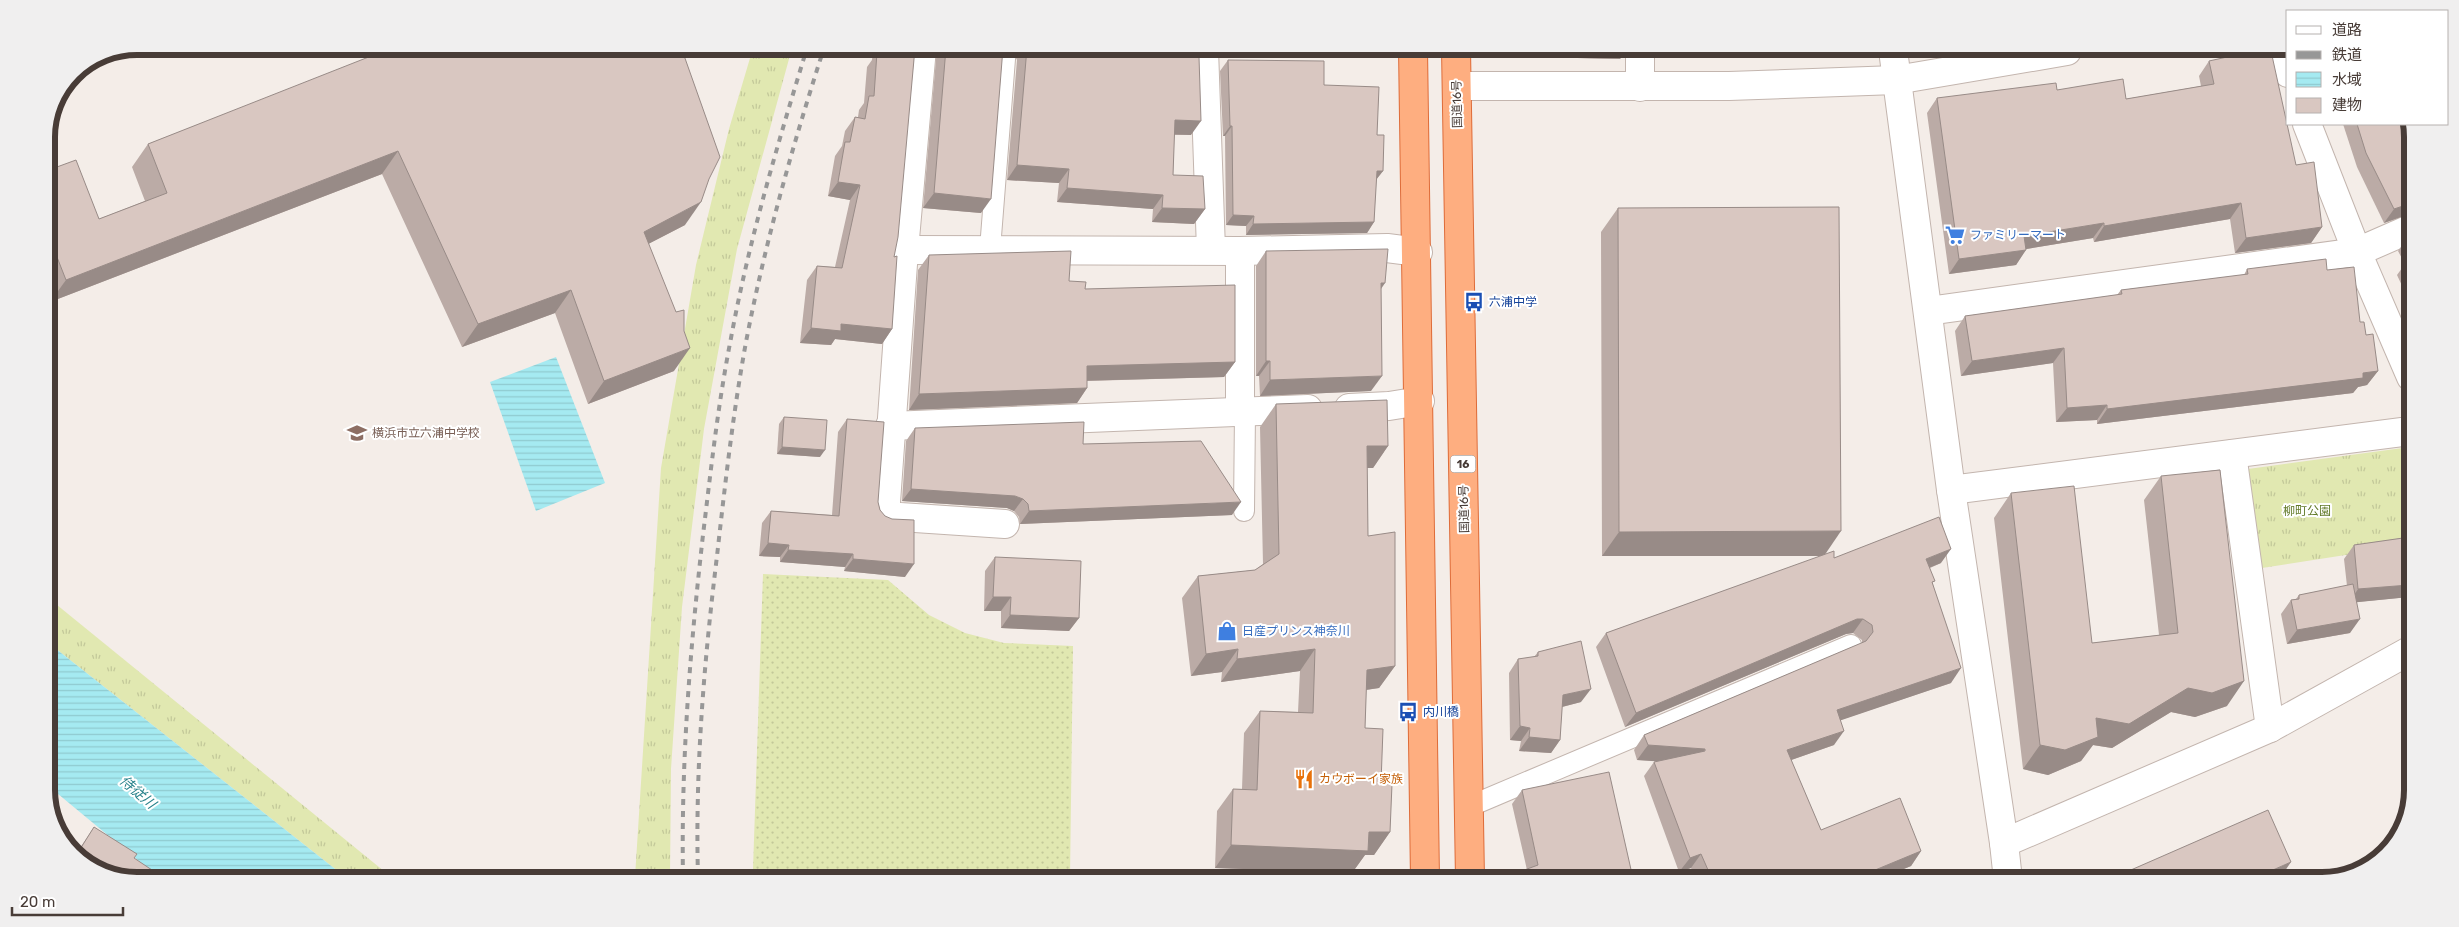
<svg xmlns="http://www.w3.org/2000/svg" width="2459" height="927" viewBox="0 0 2459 927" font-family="Rubik,'Noto Sans JP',sans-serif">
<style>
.grass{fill:url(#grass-tufts)}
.garden{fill:url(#garden-dots)}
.water{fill:url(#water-rules)}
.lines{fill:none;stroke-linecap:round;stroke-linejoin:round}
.service-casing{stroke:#c3b5ae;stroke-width:22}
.minor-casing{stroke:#c3b5ae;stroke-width:30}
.trunk-casing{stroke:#de6c39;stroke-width:30}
.service{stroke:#fff;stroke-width:20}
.minor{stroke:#fff;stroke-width:28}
.trunk{stroke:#feae80;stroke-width:28}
.rail{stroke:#979797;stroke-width:4;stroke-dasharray:6 6;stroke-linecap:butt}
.wall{fill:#bbaba6}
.shaded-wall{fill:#988b87}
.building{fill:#d9c7c1;stroke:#988b87}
.labels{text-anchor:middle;stroke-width:4;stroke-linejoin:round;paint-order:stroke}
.shield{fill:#fff;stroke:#7f7673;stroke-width:1}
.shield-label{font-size:11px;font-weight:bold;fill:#483c37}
.street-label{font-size:12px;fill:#483c37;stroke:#fff}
.shop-label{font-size:12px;fill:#366cbe;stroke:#fff;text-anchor:start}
.transit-label{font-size:12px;fill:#164399;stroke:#fff;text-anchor:start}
.education-label{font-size:12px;fill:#785e54;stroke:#fff;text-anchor:start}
.park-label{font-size:12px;fill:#627a29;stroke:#fff}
.food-label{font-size:12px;fill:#c56008;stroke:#fff;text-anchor:start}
.water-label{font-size:14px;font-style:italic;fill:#28828b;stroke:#fff}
.rim{fill:none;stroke:#483c37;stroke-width:6}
</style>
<defs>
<pattern id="grass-tufts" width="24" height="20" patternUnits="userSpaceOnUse" patternTransform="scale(1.25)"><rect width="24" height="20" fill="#e1e8b1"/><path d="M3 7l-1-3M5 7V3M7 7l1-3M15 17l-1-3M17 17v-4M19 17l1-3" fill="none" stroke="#c3c899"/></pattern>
<pattern id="garden-dots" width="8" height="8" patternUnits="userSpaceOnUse" patternTransform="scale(1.25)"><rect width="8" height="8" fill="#e1e8b1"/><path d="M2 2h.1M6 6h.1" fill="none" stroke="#c3c899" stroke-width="1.8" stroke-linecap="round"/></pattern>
<pattern id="water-rules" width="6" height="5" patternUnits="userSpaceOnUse" patternTransform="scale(1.25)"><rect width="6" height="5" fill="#a5eaf1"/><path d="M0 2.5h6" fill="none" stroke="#90cacf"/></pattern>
</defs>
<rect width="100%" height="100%" fill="#f4ede8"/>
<g class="grass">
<path d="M753 48H792L737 249 704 429 682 607 671 769 670 877H635L661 468 696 265 729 129Z"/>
<path d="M2410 447V545L2262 568 2248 469Z"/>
<path d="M46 596 390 876H344L46 641Z"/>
</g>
<path class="garden" d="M763 574 888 580 929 615 965 633 1004 643 1073 646 1070 878 846 877V872L753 869Z"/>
<g class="water">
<path d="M556 357 605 483 536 511 490 382Z"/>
<path d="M46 641 344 876H157L46 784Z"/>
</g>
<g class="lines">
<defs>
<g id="service">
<path d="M990 249 1005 59"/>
<path d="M1244 511 1245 412"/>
<path d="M1468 807 1851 645"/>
</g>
<g id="minor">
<path d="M922 48 904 250 885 516 1005 524"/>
<path d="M1204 49 1211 250"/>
<path d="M1640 50V87"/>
<path d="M1893 50 1951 490 2004 843 2008 880"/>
<path d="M2279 51 2288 73"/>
<path d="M1457 86H1729L1896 80 2067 51"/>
<path d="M2307 124 2357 252 2411 377"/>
<path d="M904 250 1240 251 1387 248 1418 252"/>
<path d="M1240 251V412"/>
<path d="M1928 311 2357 252 2412 228"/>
<path d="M1349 408 1389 406 1420 401"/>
<path d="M890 426 1308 409"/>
<path d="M2232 454 2270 728"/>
<path d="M1951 490 2410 431"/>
<path d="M2004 843 2270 728 2409 651"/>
</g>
<g id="trunk">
<path d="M1413 49 1425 879"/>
<path d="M1456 49 1470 879"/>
</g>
</defs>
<use href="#service" class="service-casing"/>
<use href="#minor" class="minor-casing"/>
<use href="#trunk" class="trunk-casing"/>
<use href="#service" class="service"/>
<use href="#minor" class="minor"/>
<use href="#trunk" class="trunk"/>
<g class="rail">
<path d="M683 877C681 763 690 649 703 535 711 469 718 404 731 338 749 240 778 143 807 48"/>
<path d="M698 877C695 770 704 662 717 556 725 485 733 413 746 342 765 243 793 144 824 48"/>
</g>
</g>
<g class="wall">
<path d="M397 48 685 225 648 244 674 371 588 404 555 313 462 347 382 174 50 302 46 293V171L99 219 145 201 132 167 148 144Z"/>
<path d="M875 48H915L894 257 892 329 882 344 835 339 831 345 800 343 807 280 817 266 835 267 850 200 828 196 835 156 842 146 845 131 855 117H858L859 110 864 103 867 67 872 60 873 51Z"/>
<path d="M937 48H1003L981 213 923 208Z"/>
<path d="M1008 48 1193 49 1191 135H1174L1173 175 1205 209 1194 224 1152 222 1153 209 1057 202 1059 183 1007 180 1017 60 1012 50Z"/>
<path d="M1496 49 1627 50 1620 59 1496 56Z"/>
<path d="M1774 50H1857L1851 58 1774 55Z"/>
<path d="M1228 60 1324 85 1377 135 1383 171 1376 180 1374 222 1367 233 1246 235V226L1226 225 1225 136H1223L1220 71Z"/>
<path d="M2209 61 2296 165 2322 227 2311 243 2235 253 2230 219 2094 242 2093 238 2026 249 2016 265 1949 274 1927 113 1937 98 2057 90 2126 99 2201 86 2199 76Z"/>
<path d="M2343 124H2410L2413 130 2412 213 2384 223 2357 167Z"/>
<path d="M1618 208 1824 555 1834 558 1941 563 1930 568 1951 683 1840 720 1834 745 1791 760 1821 830 1921 851 1911 866 1877 880 1696 879 1691 868 1679 872 1644 776 1654 762 1657 761 1637 760 1634 750 1644 735 1862 643V640L1853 633 1846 634 1625 727 1596 647 1606 633 1822 556H1602L1601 232Z"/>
<path d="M2412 235 2411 305 2397 275 2405 264 2398 251 2408 237Z"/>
<path d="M1266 251 1371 391 1260 396 1259 376H1256V266Z"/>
<path d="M929 255 1069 281 1085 289 1235 362 1224 377 1087 381V388L1077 403 909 410 918 270Z"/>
<path d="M2247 269 2327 270 2360 322 2366 335 2378 371 2367 385 2358 387 2353 393 2097 424V420L2056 422 2053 363 1961 376 1955 331 1965 316 2117 295 2121 290 2244 275Z"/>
<path d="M1276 404 1388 446 1373 468H1367L1368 536 1395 666 1379 688 1366 690 1365 728 1381 783 1390 832 1374 855H1365L1352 873 1215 868 1217 811 1233 789H1242L1244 733 1260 711 1298 712 1300 671 1221 682 1222 672 1191 676 1182 598 1198 576 1255 570 1263 564 1260 427Z"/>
<path d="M784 417 820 457 777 454 779 424Z"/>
<path d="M847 419 878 502 880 510 905 577 844 571 845 567 780 562V557L759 556 762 523 771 511 832 515 838 432Z"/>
<path d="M915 428 1083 444 1232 515 1020 524 1019 517 1014 511 1007 508 902 501 906 441Z"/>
<path d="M2161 476 2227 706 2195 717 2171 712 2112 748 2093 745 2081 761 2048 775 2023 769 1994 518 2011 493 2092 643 2159 635 2144 500Z"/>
<path d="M2410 537 2409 597 2357 602 2350 633 2287 644 2281 614 2291 600 2296 599 2299 595 2347 586 2344 559 2354 545Z"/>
<path d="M995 557 1079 618 1069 631 1001 628V611H984L985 571Z"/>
<path d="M1538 652 1581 702 1562 707 1560 740 1551 753 1519 751 1521 741 1510 740 1509 673 1518 659 1534 657Z"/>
<path d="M1522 790 1628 879H1514L1519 872 1527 870 1512 804Z"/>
<path d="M94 827 134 858 107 876 76 854Z"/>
</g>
<g class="shaded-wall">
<path d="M1501 49 1627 50 1620 59 1496 56Z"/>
<path d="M1777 50H1857L1851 58 1774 55Z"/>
<path d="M1175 120 1201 121 1191 135 1165 134Z"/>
<path d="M1230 126H1232L1225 136H1223Z"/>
<path d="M398 151 382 174 50 302 66 280Z"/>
<path d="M1017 165 1069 169 1059 183 1007 180Z"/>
<path d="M1377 171H1383L1375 181Z"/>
<path d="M838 182 860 185 850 200 828 196Z"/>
<path d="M1067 188 1163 195 1153 209 1057 202Z"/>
<path d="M934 193 991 199 981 213 923 208Z"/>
<path d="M701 202 685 225 627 255 644 232Z"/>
<path d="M2241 203 2230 219 2094 242 2104 226Z"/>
<path d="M2412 203V213L2384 223 2394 209Z"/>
<path d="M1162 208 1205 209 1194 224 1152 222Z"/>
<path d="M1233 215 1254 216 1246 226 1226 225Z"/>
<path d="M1374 222 1367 233 1246 235 1253 224Z"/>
<path d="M2104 223 2093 238 2014 251 2024 236Z"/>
<path d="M2322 227 2311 243 2235 253 2246 238Z"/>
<path d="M2026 250 2016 265 1949 274 1959 259Z"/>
<path d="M1381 283H1385L1375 298Z"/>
<path d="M571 290 555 313 462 347 478 324Z"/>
<path d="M841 324 892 329 882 344 835 339 831 345 800 343 811 328Z"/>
<path d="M690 348 674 371 588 404 604 381Z"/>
<path d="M2064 348 2053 363 1961 376 1972 361Z"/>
<path d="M1266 361H1270L1259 376H1256Z"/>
<path d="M1235 362 1224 377 1076 381 1087 366Z"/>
<path d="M2378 371 2367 385 2358 387 2353 393 2097 424 2107 409Z"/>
<path d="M1382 376 1371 391 1260 396 1270 380Z"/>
<path d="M1087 388 1077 403 909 410 919 394Z"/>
<path d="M2107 405 2097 420 2056 422 2067 408Z"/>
<path d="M1367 446H1388L1373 468H1351Z"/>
<path d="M782 447 825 450 820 457 777 454Z"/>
<path d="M911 489 1015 496 1023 499 1014 511 1007 508 902 501Z"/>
<path d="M1241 502 1232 515 1020 524 1029 511Z"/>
<path d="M1841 531 1824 556H1602L1619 532Z"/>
<path d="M768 543 789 545 780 557 759 556Z"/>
<path d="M1951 549 1941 563 1916 573 1926 559Z"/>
<path d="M788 550 853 554 845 567 780 562Z"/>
<path d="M853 559 914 564 905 577 844 571Z"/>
<path d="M2409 585V597L2349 603 2358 589Z"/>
<path d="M993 597H1011L1001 611H984Z"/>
<path d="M1010 615 1079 618 1069 631 1001 628Z"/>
<path d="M1857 619H1863L1853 633 1846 634 1625 727 1636 713Z"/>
<path d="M2360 619 2350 633 2287 644 2297 630Z"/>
<path d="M1238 649 1222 672 1191 676 1206 654Z"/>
<path d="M1315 649 1300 671 1221 682 1237 659Z"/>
<path d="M1395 666 1379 688 1351 692 1367 670Z"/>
<path d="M1961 668 1951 683 1827 725 1837 710Z"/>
<path d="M2244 681 2227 706 2195 717 2171 712 2112 748 2093 745 2081 761 2048 775 2023 769 2040 745 2096 718 2188 688Z"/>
<path d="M1591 689 1581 702 1554 709 1563 695Z"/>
<path d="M1520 726 1530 728 1521 741 1510 740Z"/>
<path d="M1844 731 1834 745 1777 765 1787 750Z"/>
<path d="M1529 737 1560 740 1551 753 1519 751Z"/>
<path d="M1648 745 1705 749 1695 764 1637 760Z"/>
<path d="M1369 832H1390L1374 855H1365L1352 873 1215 868 1231 845Z"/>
<path d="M1921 851 1911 866 1877 880H1851Z"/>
<path d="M1701 854 1691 868 1679 872 1690 858Z"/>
<path d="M2291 862 2278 881H2248Z"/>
<path d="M1632 874 1628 879H1608Z"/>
</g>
<g class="building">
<path d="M394 47H396L397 48 401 47H681L720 157 709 179 701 202 644 232 676 312 684 310V331L690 348 604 381 571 290 478 324 398 151 66 280 46 229V171L76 160 99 219 167 193 148 144Z"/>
<path d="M882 48H915L898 237 894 257 897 256 892 329 841 324V331L811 328 817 266 842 268 860 185 838 182 845 142H850L855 117 865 119 869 96H874L877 52 881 54Z"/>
<path d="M946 48H1003L991 199 934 193Z"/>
<path d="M1027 48 1193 49V57H1199L1201 121 1175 120 1173 175 1203 176 1205 209 1162 208 1163 195 1067 188 1069 169 1017 165Z"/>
<path d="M2254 51H2271L2296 165 2314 162 2322 227 2246 238 2241 203 2104 226V223L2024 236 2026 250 1959 259 1937 98 2056 83 2057 90 2123 79 2126 99 2214 84 2209 61Z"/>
<path d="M1228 60 1324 61V85L1379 87 1377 135H1384L1383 171H1377L1374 222 1253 224 1254 216 1233 215 1232 126H1230Z"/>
<path d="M2357 124H2410L2413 130 2412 203 2394 209 2366 153Z"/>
<path d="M1839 207 1841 531 1619 532 1618 208Z"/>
<path d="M2412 235V245L2408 237Z"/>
<path d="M1388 249 1385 283H1381L1382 376 1270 380V361H1266V251Z"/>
<path d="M1071 251 1069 281 1086 282 1085 289 1235 285V362L1087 366V388L919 394 929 255Z"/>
<path d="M2326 259 2327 270 2354 267 2360 322H2364L2366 335 2373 334 2378 371 2363 373V378L2107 409V405L2067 408 2064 348 1972 361 1965 316 2122 294 2121 290 2248 274 2247 269Z"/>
<path d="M2412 259V272L2406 261Z"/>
<path d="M1387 400 1388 446H1367L1368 536 1395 532V666L1367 670 1365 728 1383 729 1381 783 1392 784 1390 832H1369L1368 851 1231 845 1233 789 1257 790 1260 711 1313 713 1315 649 1237 659 1238 649 1206 654 1198 576 1255 570 1279 554 1276 404Z"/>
<path d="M784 417 827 420 825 450 782 447Z"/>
<path d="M847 419 884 422 878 502 880 510 885 516 892 519 914 520V564L853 559V554L788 550 789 545 768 543 771 511 839 516Z"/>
<path d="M1084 422 1083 444 1201 441 1241 502 1029 511 1028 504 1023 499 1015 496 911 489 915 428Z"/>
<path d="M2220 470 2244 681 2212 693 2188 688 2129 724 2096 718 2098 737 2065 750 2040 745 2011 493 2074 486 2092 643 2178 633 2161 476Z"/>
<path d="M1939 517 1951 549 1926 559 1935 581 1932 582 1961 668 1837 710 1844 731 1787 750 1821 830 1900 798 1921 851 1851 880 1712 879 1701 854 1690 858 1654 762 1705 751V749L1648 745 1644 735 1866 641 1873 632 1872 625 1863 619H1857L1636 713 1606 633 1834 551V558Z"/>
<path d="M2410 537 2409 585 2358 589 2354 545Z"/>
<path d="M995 557 1081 561 1079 618 1010 615 1011 597H993Z"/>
<path d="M2353 584 2360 619 2297 630 2291 600 2299 599V595Z"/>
<path d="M1581 641 1591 689 1563 695 1560 740 1529 737 1530 728 1520 726 1518 659 1538 656V652Z"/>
<path d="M1609 772 1632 874 1608 879H1521L1519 872 1538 865 1522 790Z"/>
<path d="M2268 810 2291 862 2248 881 2108 880Z"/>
<path d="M94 827 137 854 134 858 161 876H107L77 854Z"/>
</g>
<defs>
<symbol id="supermarket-bare" viewBox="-9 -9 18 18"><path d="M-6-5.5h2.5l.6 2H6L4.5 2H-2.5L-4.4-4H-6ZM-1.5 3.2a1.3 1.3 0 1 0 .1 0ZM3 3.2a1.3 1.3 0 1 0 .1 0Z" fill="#3f7fe0" stroke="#fff" stroke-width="2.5" paint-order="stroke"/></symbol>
<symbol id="bus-bare" viewBox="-9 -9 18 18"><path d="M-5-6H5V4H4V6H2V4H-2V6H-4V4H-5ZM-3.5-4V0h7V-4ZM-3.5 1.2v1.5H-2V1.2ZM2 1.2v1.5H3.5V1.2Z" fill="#1a4fb4" stroke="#fff" stroke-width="2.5" paint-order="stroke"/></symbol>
<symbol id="school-bare" viewBox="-9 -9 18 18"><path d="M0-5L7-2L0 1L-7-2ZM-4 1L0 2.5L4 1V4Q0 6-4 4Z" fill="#8d6e63" stroke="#fff" stroke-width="2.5" paint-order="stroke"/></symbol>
<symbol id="shop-bare" viewBox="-9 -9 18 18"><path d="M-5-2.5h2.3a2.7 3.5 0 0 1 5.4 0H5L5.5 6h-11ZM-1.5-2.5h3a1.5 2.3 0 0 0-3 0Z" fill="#3f7fe0" stroke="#fff" stroke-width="2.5" paint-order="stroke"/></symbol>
<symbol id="restaurant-bare" viewBox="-9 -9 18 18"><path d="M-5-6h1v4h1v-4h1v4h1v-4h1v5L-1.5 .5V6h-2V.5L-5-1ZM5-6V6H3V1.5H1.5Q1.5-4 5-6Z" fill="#e8710a" stroke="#fff" stroke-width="2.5" paint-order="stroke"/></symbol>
</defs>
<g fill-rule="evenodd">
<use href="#supermarket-bare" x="1941" y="221" width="28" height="28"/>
<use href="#bus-bare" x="1460" y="288" width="28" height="28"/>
<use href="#school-bare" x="343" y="419" width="28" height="28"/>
<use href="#shop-bare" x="1213" y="617" width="28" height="28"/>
<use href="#bus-bare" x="1394" y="698" width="28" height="28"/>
<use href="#restaurant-bare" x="1290" y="765" width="28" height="28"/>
</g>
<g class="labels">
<rect class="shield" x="1450.5" y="455.5" width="25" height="17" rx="4"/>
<g class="shield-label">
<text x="1463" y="468">16</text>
</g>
<g class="street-label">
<text transform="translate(1457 104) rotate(-91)" y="4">国道16号</text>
<text transform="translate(1464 509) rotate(-91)" y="4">国道16号</text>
</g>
<g class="shop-label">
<text x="1970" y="239">ファミリーマート</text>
<text x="1242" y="635">日産プリンス神奈川</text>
</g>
<g class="transit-label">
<text x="1489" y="306">六浦中学</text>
<text x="1423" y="716">内川橋</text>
</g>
<g class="education-label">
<text x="372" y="437">横浜市立六浦中学校</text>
</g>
<g class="park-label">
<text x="2307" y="515">柳町公園</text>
</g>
<g class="food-label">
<text x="1319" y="783">カウボーイ家族</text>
</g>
<g class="water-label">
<text transform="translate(138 792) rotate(41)" y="5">侍従川</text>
</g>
</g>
<path d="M0 0H2459V927H0ZM137 55H2322A82 82 0 0 1 2404 137V790A82 82 0 0 1 2322 872H137A82 82 0 0 1 55 790V137A82 82 0 0 1 137 55Z" fill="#f0efef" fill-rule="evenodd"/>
<path class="rim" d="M137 55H2322A82 82 0 0 1 2404 137V790A82 82 0 0 1 2322 872H137A82 82 0 0 1 55 790V137A82 82 0 0 1 137 55Z"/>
<rect x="2286" y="10" width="162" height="115" fill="#ffffff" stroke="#b6b1af"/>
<rect x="2296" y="26" width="25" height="8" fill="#ffffff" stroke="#b6b1af"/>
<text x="2332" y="35" font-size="15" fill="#483c37">道路</text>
<rect x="2296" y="51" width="25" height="8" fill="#979797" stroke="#b6b1af"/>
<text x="2332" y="60" font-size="15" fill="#483c37">鉄道</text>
<rect x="2296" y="72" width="25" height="15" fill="url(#water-rules)" stroke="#b6b1af"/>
<text x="2332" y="85" font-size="15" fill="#483c37">水域</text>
<rect x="2296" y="98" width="25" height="15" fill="#d9c7c1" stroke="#b6b1af"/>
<text x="2332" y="110" font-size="15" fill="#483c37">建物</text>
<path d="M12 907v8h111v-8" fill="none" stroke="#483c37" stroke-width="2.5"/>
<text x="20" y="907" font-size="15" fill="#483c37" stroke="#ffffff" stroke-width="4" paint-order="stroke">20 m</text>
</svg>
